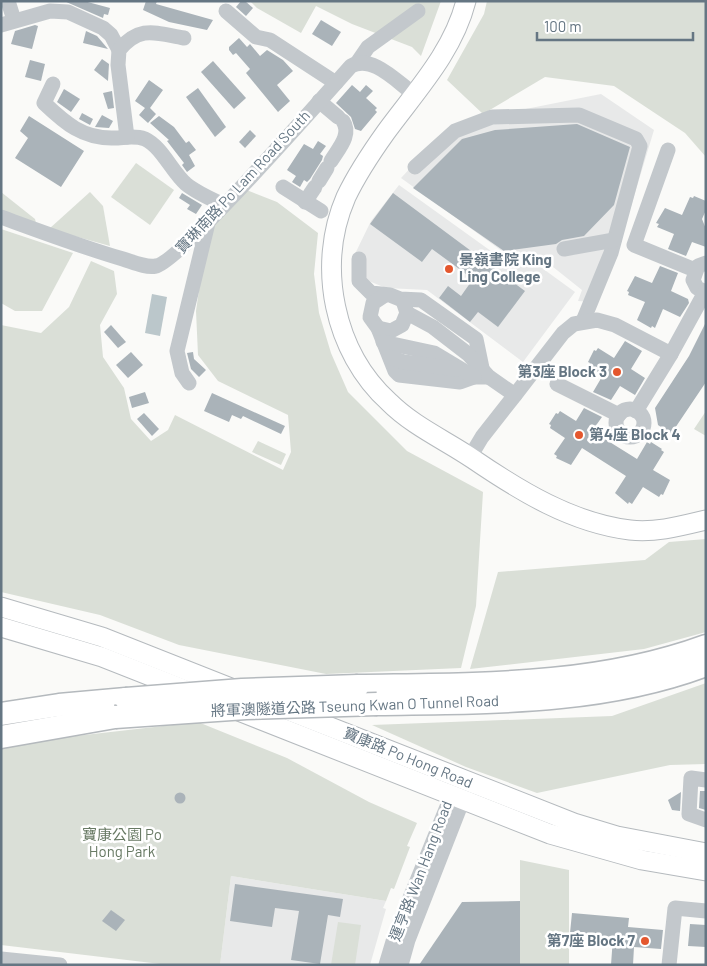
<svg xmlns="http://www.w3.org/2000/svg" width="707" height="966" viewBox="0 0 707 966" font-family="Barlow,'Noto Sans TC',sans-serif">
<style>
.built{fill:#e8e9e9}
.green{fill:#dadfd7}
.water{fill:#bbc7cb}
.building{fill:#aab3b9}
.lines{fill:none;stroke-linecap:round;stroke-linejoin:round}
.major-casing{stroke:#b5babe;stroke-width:21}
.highway-casing{stroke:#b4b9bd;stroke-width:25}
.minor{stroke:#c3c8cc;stroke-width:15}
.major{stroke:#fff;stroke-width:19}
.highway{stroke:#fff;stroke-width:22}
.highway-bridge-casing{stroke:#b4b9bd;stroke-width:25;stroke-linecap:butt}
.highway-bridge{stroke:#fff;stroke-width:22}
.poi-dot{fill:#e4572e;stroke:#fff;stroke-width:2}
.labels{text-anchor:middle;stroke-width:5;stroke-linejoin:round;paint-order:stroke}
.street-label{font-size:15px;fill:#657683;stroke:#fff}
.poi-label{font-size:15px;font-weight:bold;fill:#657683;stroke:#fff;text-anchor:start}
.park-label{font-size:15px;fill:#687a64;stroke:#fff}
</style>
<rect width="100%" height="100%" fill="#fafaf8"/>
<g class="built">
<path d="M601 94 654 130 613 266 591 302 578 301 582 290 543 259H513L401 178 446 130 481 118Z"/>
<path d="M399 185 509 264 531 260 575 292 523 362 427 290 386 288 354 275 353 258 371 221Z"/>
<path d="M231 876 386 901 383 908 386 909 370 965H220Z"/>
</g>
<g class="green">
<path d="M250 1H441L421 56 412 47 352 24 316 6 301 33 257 8Z"/>
<path d="M487 1H706V157L685 133 614 86 545 77 483 114 447 80 484 14Z"/>
<path d="M136 163 174 190 150 225 111 197Z"/>
<path d="M244 189 277 202 318 233 314 274 319 313 331 353 348 392 407 451 483 492 476 606 461 668 326 674 179 645 100 615 1 592V325L41 333 69 307 91 261 114 271 117 294 100 325 103 357 124 388 131 419 151 441 168 430 175 415 283 470 291 452 288 415 218 381 198 355 196 311 201 276 214 224Z"/>
<path d="M1 192 35 219 37 227 1 211Z"/>
<path d="M90 192 103 206 110 246 49 229Z"/>
<path d="M1 229 73 253 42 311H15L1 303Z"/>
<path d="M706 411V436L694 429Z"/>
<path d="M258 441 286 454 281 465 252 452Z"/>
<path d="M706 539V632L644 649 470 669 498 572 645 560 669 542Z"/>
<path d="M706 683V764L670 765 537 793 466 767 372 725 612 716Z"/>
<path d="M198 722 287 758 369 802 417 823 407 846 410 847 394 889 391 888 386 901 231 876 220 965H169L1 945V749L67 737Z"/>
<path d="M520 860 569 870V965H520Z"/>
<path d="M338 922 361 925 355 965H331Z"/>
</g>
<path class="water" d="M152 294 167 297 160 336 145 333Z"/>
<g class="building">
<path d="M64 1H84L110 8 108 15 104 14 103 18Z"/>
<path d="M146 1H157L156 4 213 20 207 30 169 22 143 10Z"/>
<path d="M241 1H245L253 8 246 16 236 7Z"/>
<path d="M321 20 341 32 332 46 312 34Z"/>
<path d="M35 25 38 26 32 49 11 44 15 31Z"/>
<path d="M86 31 97 36 108 49 83 43Z"/>
<path d="M239 38 247 47 250 44 260 56 267 50 283 60 293 71 277 85 290 101 278 112 246 73 250 69 236 53 233 55 229 50V47Z"/>
<path d="M102 59 109 64 108 81 94 70Z"/>
<path d="M30 60 45 64 41 81 25 77Z"/>
<path d="M213 61 246 98 234 109 201 72Z"/>
<path d="M149 80 163 90 150 108 156 114 148 123 139 115 145 108 135 101Z"/>
<path d="M352 85 360 92 366 85 373 91 366 98 377 108 375 110 377 112 361 131 355 129 351 117 336 103Z"/>
<path d="M198 88 226 127 215 137 186 97Z"/>
<path d="M64 89 80 99 71 112 57 102Z"/>
<path d="M112 91 114 108 108 109 103 93Z"/>
<path d="M82 113 93 119 90 125 79 119Z"/>
<path d="M102 115 113 121 109 128 95 127Z"/>
<path d="M29 116 84 151 61 187 15 158 28 138 20 131Z"/>
<path d="M159 116 174 127 186 143 189 141 196 150 189 155 195 166 187 172 182 165 184 163 167 141 169 140 150 123Z"/>
<path d="M577 124 630 147 614 205 584 236 562 240 556 244 504 251 413 188 462 139 495 130Z"/>
<path d="M250 130 256 136 245 148 239 142Z"/>
<path d="M318 141 326 146 320 154 323 156 322 160 310 179 307 182 304 180 300 187 292 182 296 176 287 170 304 144 313 149Z"/>
<path d="M182 193 202 205 196 214 187 209 190 205 179 198Z"/>
<path d="M393 193 525 291 498 327 478 312 470 322 439 298 448 286 461 296 473 279 432 249 422 262 370 224Z"/>
<path d="M694 196 706 201V210L702 219 706 229V247L692 242 686 256 668 249 674 234 657 227 659 224 656 223 665 208 682 215 690 197 693 198Z"/>
<path d="M660 266 678 273 671 291 688 299 689 303 680 317 663 309 655 328 652 326 651 328 637 320 645 302 628 295 629 292 627 291 635 276 652 283Z"/>
<path d="M706 322V382L671 434 658 425 655 408 689 356Z"/>
<path d="M111 325 126 342 118 348 104 332Z"/>
<path d="M625 341 642 351 631 369 645 378 635 395 620 386 611 400 593 392 603 375 588 366 590 363 588 362 594 350 596 351 598 348 614 358Z"/>
<path d="M131 352 143 365 128 378 116 365Z"/>
<path d="M193 352 194 359 206 370 199 377 191 369 187 353Z"/>
<path d="M145 392 149 403 132 408 129 397Z"/>
<path d="M212 393 285 426 281 434 243 416 241 419 232 415 229 422 204 411Z"/>
<path d="M584 408 602 417 592 431 637 459 647 442 650 444 651 442 662 449 661 450 664 452 653 470 670 480 663 495 661 494 659 497 643 487 632 504 629 502 628 504 615 493 626 476 582 448 571 465 556 458 557 456 554 454 565 438 550 428 551 425 549 424 556 413 558 414 560 411 576 421Z"/>
<path d="M144 413 159 429 152 436 137 419Z"/>
<path d="M700 791H706V810L699 808Z"/>
<path d="M681 792 680 811 672 810 668 800Z"/>
<circle cx="180" cy="798" r="5.5"/>
<path d="M235 884 343 899 340 917 328 915 320 964 291 960 299 911 275 908 272 927 230 921Z"/>
<path d="M520 901V965H419L462 902Z"/>
<path d="M111 910 125 920 116 931 102 921Z"/>
<path d="M572 913 629 918 628 927 663 930 661 949 634 947 633 965H611L613 937 570 933Z"/>
<path d="M690 924 706 925V947L688 946Z"/>
</g>
<g class="lines">
<defs>
<g id="major">
<path d="M466 1C453 52 416 91 386 132 371 153 357 174 346 197 316 266 334 352 389 402 413 426 445 440 473 459 520 491 572 523 630 530 655 533 681 526 706 520"/>
<path d="M1 607 102 637 236 690"/>
<path d="M1 627 102 657 196 694"/>
<path d="M282 708 574 823 617 836 706 853"/>
<path d="M236 710 550 834 642 860 706 871"/>
</g>
<g id="highway">
<path d="M358 686C475 684 594 687 706 646"/>
<path d="M377 704C487 702 600 705 706 665"/>
<path d="M1 714 59 705 126 699"/>
<path d="M1 737 115 717"/>
</g>
</defs>
<use href="#major" class="major-casing"/>
<use href="#highway" class="highway-casing"/>
<g class="minor">
<path d="M8 1 14 20"/>
<path d="M226 11 256 37 270 40 336 83"/>
<path d="M1 25 50 11 68 12 103 28 111 35 119 50"/>
<path d="M357 63 368 47 418 11"/>
<path d="M53 84 44 103C65 123 83 139 114 138 124 138 134 135 145 139 162 147 172 172 186 184 197 193 211 199 224 205"/>
<path d="M319 101 338 117"/>
<path d="M127 137 118 65 119 50C140 25 155 33 184 38"/>
<path d="M668 150 634 245 695 270"/>
<path d="M331 161C338 149 352 135 343 121"/>
<path d="M415 167 455 131 492 117 579 115 636 139 640 146 611 253 583 321"/>
<path d="M319 181 327 168"/>
<path d="M283 187 321 211"/>
<path d="M305 202 315 187"/>
<path d="M1 217C42 232 82 247 123 259 133 262 145 268 156 266 178 263 326 94 351 66 372 54 397 82 414 94"/>
<path d="M564 249 614 240"/>
<path d="M359 259V281L371 293 390 295 400 299 421 300 476 339 482 368"/>
<path d="M706 263 698 266 693 280 697 288 706 292"/>
<path d="M385 295 373 303 370 317 378 328 395 371 399 375 460 382 474 377H489"/>
<path d="M407 313 433 327 468 354 489 377 515 395"/>
<path d="M378 328 391 331 402 325 407 313 404 304"/>
<path d="M383 342 434 353 474 377"/>
<path d="M390 357 404 362 456 369"/>
<path d="M189 383 182 373 177 351 208 223"/>
<path d="M557 384 619 415"/>
<circle cx="630" cy="423" r="14"/>
<path d="M636 411 671 354 705 292"/>
<path d="M470 457 482 437 515 395 563 333 574 324 597 320 615 325 671 354"/>
<path d="M706 780 691 778 689 814 706 820"/>
<path d="M1 959 60 965"/>
<path d="M386 965 395 935 455 787"/>
<path d="M401 965 408 940 467 789"/>
<path d="M669 965 675 908 706 911"/>
</g>
<use href="#major" class="major"/>
<use href="#highway" class="highway"/>
<defs>
<g id="highway-bridge">
<path d="M126 699 242 690 358 686"/>
<path d="M115 717 246 708 377 704"/>
</g>
</defs>
<use href="#highway-bridge" class="highway-bridge-casing"/>
<use href="#highway-bridge" class="highway-bridge"/>
</g>
<g class="poi-dot">
<circle cx="449" cy="269" r="5"/>
<circle cx="617" cy="372" r="5"/>
<circle cx="579" cy="435" r="5"/>
<circle cx="645" cy="941" r="5"/>
</g>
<g class="labels">
<g class="street-label">
<text transform="translate(243 182) rotate(-47)" y="5">寶琳南路 Po Lam Road South</text>
<text transform="translate(355 706) rotate(-2)" y="5">將軍澳隧道公路 Tseung Kwan O Tunnel Road</text>
<text transform="translate(408 758) rotate(22)" y="5">寶康路 Po Hong Road</text>
<text transform="translate(421 871) rotate(-69)" y="5">運亨路 Wan Hang Road</text>
</g>
<g class="poi-label">
<text x="459" y="265">景嶺書院 King<tspan x="459" dy="17">Ling College</tspan></text>
<text x="607" y="377" text-anchor="end">第3座 Block 3</text>
<text x="589" y="440">第4座 Block 4</text>
<text x="635" y="946" text-anchor="end">第7座 Block 7</text>
</g>
<g class="park-label">
<text x="122" y="840">寶康公園 Po<tspan x="122" dy="17">Hong Park</tspan></text>
</g>
</g>
<rect width="707" height="966" fill="none" stroke="#657683" stroke-width="5"/>
<path d="M537 32v8h156v-8" fill="none" stroke="#657683" stroke-width="2.5"/>
<text x="544" y="32" font-size="15" fill="#657683" stroke="#ffffff" stroke-width="4" paint-order="stroke">100 m</text>
</svg>
